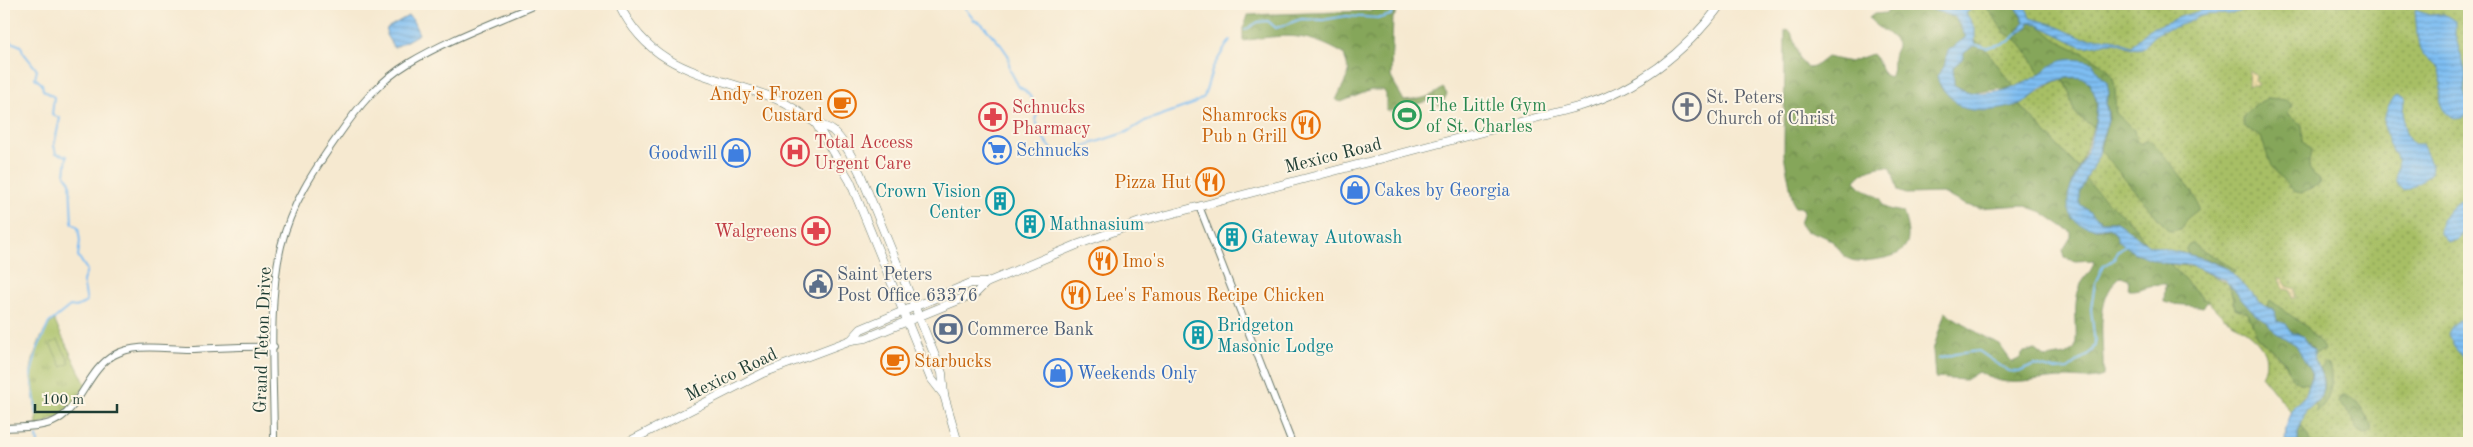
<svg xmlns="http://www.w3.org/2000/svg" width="2473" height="447" viewBox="0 0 2473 447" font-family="'Old Standard TT',serif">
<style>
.grass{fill:url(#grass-dots);stroke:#637e4c}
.forest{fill:url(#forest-crowns);stroke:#527247}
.sand{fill:url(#sand-dots);stroke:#868c69}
.park{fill:url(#park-tufts);stroke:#637e4c}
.pitch{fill:#a7bf65;stroke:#637e4c}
.water{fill:url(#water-rules);stroke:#4e7e94}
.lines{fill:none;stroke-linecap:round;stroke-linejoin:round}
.stream{stroke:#7ebef3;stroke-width:2}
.minor-casing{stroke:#6a796b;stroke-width:8}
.major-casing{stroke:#6a796b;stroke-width:9}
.minor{stroke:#fff;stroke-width:6}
.major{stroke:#fff;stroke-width:8}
.labels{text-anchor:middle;stroke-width:4;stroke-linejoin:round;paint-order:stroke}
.food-label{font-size:18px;fill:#c56008;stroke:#fcf5e5;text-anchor:end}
.worship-label{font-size:18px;fill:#5b616d;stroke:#fcf5e5;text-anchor:start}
.leisure-label{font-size:18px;fill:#27864d;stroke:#fcf5e5;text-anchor:start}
.health-label{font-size:18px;fill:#be3a42;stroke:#fcf5e5;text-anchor:start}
.shop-label{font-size:18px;fill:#366cbe;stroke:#fcf5e5;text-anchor:start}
.street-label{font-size:18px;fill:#1f3d34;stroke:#fcf5e5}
.culture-label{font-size:18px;fill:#0d838f;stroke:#fcf5e5;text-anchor:start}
.service-label{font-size:18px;fill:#4e5e75;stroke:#fcf5e5;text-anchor:start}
</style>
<defs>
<pattern id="grass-dots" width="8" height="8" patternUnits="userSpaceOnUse" patternTransform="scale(1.25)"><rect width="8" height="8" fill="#a7bf65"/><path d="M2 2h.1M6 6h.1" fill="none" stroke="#879c54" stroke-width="1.8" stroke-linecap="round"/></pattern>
<pattern id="forest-crowns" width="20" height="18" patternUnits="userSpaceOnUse" patternTransform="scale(1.25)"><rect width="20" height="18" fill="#85a65a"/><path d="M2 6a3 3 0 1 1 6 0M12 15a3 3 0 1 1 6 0" fill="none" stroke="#6c884b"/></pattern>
<pattern id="sand-dots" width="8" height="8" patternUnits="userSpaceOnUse" patternTransform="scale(1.25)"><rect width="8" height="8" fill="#eeda9e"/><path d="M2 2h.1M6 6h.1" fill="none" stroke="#ccbc89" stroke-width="1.8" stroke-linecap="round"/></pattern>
<pattern id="park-tufts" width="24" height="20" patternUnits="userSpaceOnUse" patternTransform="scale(1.25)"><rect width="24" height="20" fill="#a7bf65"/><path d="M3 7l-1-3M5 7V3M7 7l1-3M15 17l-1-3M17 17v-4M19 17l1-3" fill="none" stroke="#879c54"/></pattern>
<pattern id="water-rules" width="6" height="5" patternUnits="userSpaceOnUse" patternTransform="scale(1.25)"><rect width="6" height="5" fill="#7ebef3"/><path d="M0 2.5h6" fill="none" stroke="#679cc6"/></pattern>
</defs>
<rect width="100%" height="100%" fill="#fcf5e5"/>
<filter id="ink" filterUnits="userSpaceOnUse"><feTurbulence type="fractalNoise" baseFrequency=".02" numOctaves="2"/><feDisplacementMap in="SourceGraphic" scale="10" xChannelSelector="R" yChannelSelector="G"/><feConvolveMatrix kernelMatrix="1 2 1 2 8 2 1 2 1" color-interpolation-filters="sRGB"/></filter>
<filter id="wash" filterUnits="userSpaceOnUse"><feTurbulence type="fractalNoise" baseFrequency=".0096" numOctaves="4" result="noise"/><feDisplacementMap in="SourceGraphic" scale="20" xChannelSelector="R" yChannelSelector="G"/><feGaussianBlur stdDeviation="1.12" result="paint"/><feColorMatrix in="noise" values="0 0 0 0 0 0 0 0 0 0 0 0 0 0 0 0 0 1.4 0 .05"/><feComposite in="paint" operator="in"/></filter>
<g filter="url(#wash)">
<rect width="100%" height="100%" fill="#f6e9d0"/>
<g class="grass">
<path d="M1936 4H2469V443H2294L2293 436 2316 387 2301 347 2222 273 2166 255 2075 210 2096 141 2087 70 2007 97Z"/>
<path d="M2062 79C2073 91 2068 95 2073 108 2076 117 2086 121 2093 127L2079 169 2019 104C2034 98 2045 85 2062 79Z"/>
<path d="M2170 264 2195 267 2229 284 2235 308 2248 313 2257 336 2286 364 2291 377 2300 383 2310 384C2307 396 2296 401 2292 413L2262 376C2277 349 2246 330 2227 319 2217 314 2213 303 2203 299Z"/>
</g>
<g class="forest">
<path d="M1386 4H1402L1393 18 1391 77 1404 101C1419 100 1432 97 1443 88L1447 94 1441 106 1432 100 1390 111 1386 110V94L1383 90H1371L1341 102 1336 100 1349 73 1344 54C1306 32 1285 34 1243 41V28L1248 15 1369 11 1378 9Z"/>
<path d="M1887 4C1918 4 1953 4 1966 37L1948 51 1944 67 1937 76 1941 88 1963 108 1989 110 2019 104 2079 169C2068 185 2067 202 2074 220L2098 230 2109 227 2133 252 2170 264 2203 299 2209 301 2203 307C2190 304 2177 306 2164 302L2165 284C2152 283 2141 291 2128 290L2129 279 2121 276C2092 300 2105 343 2103 376 2090 381 2079 378 2065 378 2031 378 2011 391 1978 372L1965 380 1935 378 1933 350 1945 312 1986 338 1998 343 2012 362 2019 359 2024 352 2036 350 2046 358 2065 355 2075 348C2079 327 2071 305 2081 284 2086 275 2093 271 2094 260L2075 261 2065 258 2063 250 2071 237V232L2042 212 2023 205 1979 208 1965 205 1943 193 1906 194 1898 191 1891 167C1877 165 1863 170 1855 181L1862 188 1881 199 1882 205 1888 209 1903 212C1915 247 1906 256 1872 260 1864 261 1853 263 1846 257 1842 255 1839 249 1836 245 1828 236 1816 233 1805 231L1800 224 1804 210 1800 207H1794L1784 155 1785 30 1791 32 1800 60 1807 68 1814 67 1827 57 1850 62 1872 54 1878 61 1883 74 1890 77C1894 70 1892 66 1893 58 1893 53 1896 50 1897 46 1898 37 1875 27 1869 18L1874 14 1886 13 1889 9Z"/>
<path d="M1984 4H2015L2024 22 2017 30 2019 34 2028 25 2029 22C2041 23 2047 34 2057 40 2072 49 2107 60 2113 78 2117 89 2114 102 2116 113L2134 130 2136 141 2142 144 2144 141H2151C2165 157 2196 189 2199 209L2185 220 2181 229 2169 231 2100 150 2109 116 2106 102 2108 97 2093 64C2067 56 2061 61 2040 74L2021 43 2005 33Z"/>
<path d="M1975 41 1982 44 2014 87 1971 93 1954 85 1953 67 1963 58 1964 53 1976 44Z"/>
<path d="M2082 77C2098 88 2099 110 2093 127 2086 121 2076 117 2073 108 2068 95 2073 91 2062 79Z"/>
<path d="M2269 98 2286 100 2292 105 2288 114 2302 125 2303 141 2311 150C2309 167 2305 168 2320 179L2319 184 2301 193 2293 191 2271 166 2261 137 2244 126 2243 117C2250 107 2257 103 2269 98Z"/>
<path d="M2085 178C2102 202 2132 216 2145 242L2115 221H2103L2095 217 2080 204 2078 196Z"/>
<path d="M2193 244 2236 270 2231 274C2224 262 2201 257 2188 255L2186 249 2189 245Z"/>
<path d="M2229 284 2257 316 2267 322 2275 332 2296 345 2311 369 2310 384 2300 383 2291 377 2286 363 2257 336 2248 313 2235 308Z"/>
<path d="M2270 300 2308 328 2323 347 2324 350 2314 354 2313 349 2300 334 2292 333 2288 327 2277 321 2275 312 2267 308Z"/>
<path d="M2325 363 2329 364C2334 378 2331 405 2316 412L2317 406 2314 404C2324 395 2327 379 2319 368Z"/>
<path d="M2345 395 2358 402 2372 426V431L2367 435C2355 432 2356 423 2350 414 2346 409 2342 406 2338 402L2340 397Z"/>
<path d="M2301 425 2312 443H2298V433Z"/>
</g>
<g class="sand">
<path d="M2249 70 2256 76 2255 81 2259 84 2258 86H2248Z"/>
<path d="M2282 278 2287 286 2295 289V298H2292L2290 290 2283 289 2279 279Z"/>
</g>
<path class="park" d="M54 320 86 385 65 414 37 426C37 409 32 393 31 376 30 362 42 328 54 320Z"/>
<path class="pitch" d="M58 340 70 363 62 367 50 344Z"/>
<g class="water">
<path d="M1922 4H1950L1962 8 1968 4H1979L1966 13 1975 28V43L1978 46H1973L1964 53 1963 58 1953 67 1954 85C1977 102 2013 90 2036 77 2044 73 2049 65 2058 62 2070 58 2082 59 2093 63L2100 76 2107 82 2109 93 2106 102 2108 120 2100 144 2099 154 2080 191V204L2095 217 2102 221H2115L2149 245 2202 258 2228 269 2261 303 2275 312 2277 321 2286 324 2292 333C2308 335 2304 342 2314 351 2314 371 2329 374 2320 398L2306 410 2298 433V443H2285L2286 427 2294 406 2306 395 2312 374 2296 345 2275 332 2267 322 2257 316 2225 280 2190 265 2163 263 2133 252 2118 240 2115 232 2109 227 2095 229C2088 225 2079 226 2075 221 2059 201 2074 182 2082 163 2089 147 2096 125 2097 107 2098 98 2092 90 2089 82 2076 72 2055 80 2042 88 2036 92 2031 99 2024 102 2006 110 1979 114 1960 107 1952 96 1940 92 1937 76L1944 67 1948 51 1966 37 1955 17 1930 9Z"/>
<path d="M2015 4H2025L2030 18 2049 23 2082 38H2112L2131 46 2150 29 2185 15 2207 9 2229 10 2243 4H2249C2237 18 2222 13 2206 15 2200 16 2196 18 2191 21 2175 29 2154 28 2145 47 2132 53 2125 42 2112 42 2101 42 2092 48 2081 46L2032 22H2029L2028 27 2016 35 2024 22Z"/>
<path d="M2415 10 2429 15 2444 14 2455 21V35L2466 73 2464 92 2469 106V111L2463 118 2455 119C2428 100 2446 95 2440 71 2438 62 2426 61 2421 52 2417 45 2416 20 2415 10Z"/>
<path d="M408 16 412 19 419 34 394 48 386 35 387 28Z"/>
<path d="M2397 96 2405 99C2401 112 2403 135 2413 144H2422L2432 165 2431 173 2412 188 2404 191C2391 182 2399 172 2397 159 2396 153 2390 148 2388 142 2382 128 2383 105 2397 96Z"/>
<path d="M2469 197V222L2457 240 2447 242 2440 234C2439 216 2453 203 2469 197Z"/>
<path d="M2469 317V364L2454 347 2448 334C2452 324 2459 318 2469 317Z"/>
</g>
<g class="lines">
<g class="stream">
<path d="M962 4 974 20 982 24 1001 45 1008 55 1010 70 1019 87C1029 91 1036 104 1037 115L1035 119 1044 139 1055 153 1075 149 1127 132 1145 121 1193 104 1204 97 1213 67 1230 40"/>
<path d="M1245 30 1258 22 1268 21 1276 28 1301 19 1323 20 1346 16 1380 18 1391 15 1398 4"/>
<path d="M4 39 21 46 23 52 37 70 35 78 42 84 43 90 54 97 52 115 60 118 54 146 56 153 67 156 65 175 70 182 72 223 78 227 80 241 78 256 87 270 83 281 87 302 76 307 70 306 49 323 37 350 31 374 37 414"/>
<path d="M1977 45 1987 48C1998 43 2010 46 2017 33"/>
<path d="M1938 359 1955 354 1979 351 2008 371 2019 372 2034 365 2055 370 2068 369 2092 351 2095 344 2091 309 2095 283 2103 266 2114 259 2118 251 2125 245"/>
<path d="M37 436 38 443"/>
</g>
</g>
</g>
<g filter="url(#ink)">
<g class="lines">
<defs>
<g id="minor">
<path d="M1199 206 1292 443"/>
<path d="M4 428C20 427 38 428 53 422 80 411 87 370 114 355 138 342 168 350 194 349 221 348 247 346 274 347"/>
<path d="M274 443C274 381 267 306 281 246 291 205 314 170 338 136 358 107 379 81 409 63 449 39 494 23 537 4"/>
</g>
<g id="major">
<path d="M619 4C652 74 713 74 776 99 791 105 802 115 816 123 821 126 828 127 833 131 845 142 853 159 860 173L942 373 944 395 958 443"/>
<path d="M815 122 850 181 930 377 944 395"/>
<path d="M851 340 861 329 892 316 971 283H986"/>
<path d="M626 443 763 373 851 340 866 338 976 293 986 283 1079 244 1140 222 1581 106C1639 88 1685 53 1721 4"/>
</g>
</defs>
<use href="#minor" class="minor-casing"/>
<use href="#major" class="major-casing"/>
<use href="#minor" class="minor"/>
<use href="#major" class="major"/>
</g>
</g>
<defs>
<symbol id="cafe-ring" viewBox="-11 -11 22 22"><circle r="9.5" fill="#fcf5e5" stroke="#e8710a" stroke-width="1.5"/><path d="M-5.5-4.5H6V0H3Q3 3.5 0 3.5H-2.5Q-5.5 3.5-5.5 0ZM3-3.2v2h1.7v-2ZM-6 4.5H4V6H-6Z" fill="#e8710a"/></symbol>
<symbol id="church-ring" viewBox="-11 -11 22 22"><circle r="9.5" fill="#fcf5e5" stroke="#6b7280" stroke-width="1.5"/><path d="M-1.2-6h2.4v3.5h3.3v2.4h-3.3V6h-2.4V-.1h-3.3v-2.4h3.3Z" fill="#6b7280"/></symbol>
<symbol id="stadium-ring" viewBox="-11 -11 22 22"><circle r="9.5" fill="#fcf5e5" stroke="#2e9e5b" stroke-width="1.5"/><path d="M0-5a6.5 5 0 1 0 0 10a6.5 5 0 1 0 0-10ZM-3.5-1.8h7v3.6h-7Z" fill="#2e9e5b"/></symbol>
<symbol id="pharmacy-ring" viewBox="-11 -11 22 22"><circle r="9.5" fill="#fcf5e5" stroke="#e0444e" stroke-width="1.5"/><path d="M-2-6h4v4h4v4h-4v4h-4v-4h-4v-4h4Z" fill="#e0444e"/></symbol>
<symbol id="restaurant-ring" viewBox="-11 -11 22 22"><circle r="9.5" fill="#fcf5e5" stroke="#e8710a" stroke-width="1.5"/><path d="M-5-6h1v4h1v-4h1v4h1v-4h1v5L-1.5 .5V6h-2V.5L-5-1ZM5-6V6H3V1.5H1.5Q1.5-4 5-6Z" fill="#e8710a"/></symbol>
<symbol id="supermarket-ring" viewBox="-11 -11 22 22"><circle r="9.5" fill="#fcf5e5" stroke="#3f7fe0" stroke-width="1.5"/><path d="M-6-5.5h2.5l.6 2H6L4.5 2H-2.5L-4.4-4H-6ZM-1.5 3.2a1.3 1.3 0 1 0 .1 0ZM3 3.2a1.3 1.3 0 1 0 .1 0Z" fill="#3f7fe0"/></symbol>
<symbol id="hospital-ring" viewBox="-11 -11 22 22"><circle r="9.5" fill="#fcf5e5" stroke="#e0444e" stroke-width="1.5"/><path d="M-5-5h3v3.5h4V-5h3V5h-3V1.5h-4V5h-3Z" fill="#e0444e"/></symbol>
<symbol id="shop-ring" viewBox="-11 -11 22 22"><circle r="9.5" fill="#fcf5e5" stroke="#3f7fe0" stroke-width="1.5"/><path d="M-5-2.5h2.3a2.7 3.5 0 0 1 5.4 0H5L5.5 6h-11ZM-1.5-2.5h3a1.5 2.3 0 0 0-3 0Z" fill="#3f7fe0"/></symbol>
<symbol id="building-ring" viewBox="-11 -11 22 22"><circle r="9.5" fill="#fcf5e5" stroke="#0f9aa8" stroke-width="1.5"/><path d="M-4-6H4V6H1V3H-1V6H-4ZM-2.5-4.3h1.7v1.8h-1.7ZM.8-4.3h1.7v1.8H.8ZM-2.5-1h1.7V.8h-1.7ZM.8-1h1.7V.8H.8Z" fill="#0f9aa8"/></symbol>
<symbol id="civic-ring" viewBox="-11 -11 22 22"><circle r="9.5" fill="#fcf5e5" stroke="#5c6f8a" stroke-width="1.5"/><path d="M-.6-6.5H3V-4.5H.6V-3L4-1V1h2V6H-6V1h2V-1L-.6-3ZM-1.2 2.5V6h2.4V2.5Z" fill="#5c6f8a"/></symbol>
<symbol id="bank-ring" viewBox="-11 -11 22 22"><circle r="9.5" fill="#fcf5e5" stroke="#5c6f8a" stroke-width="1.5"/><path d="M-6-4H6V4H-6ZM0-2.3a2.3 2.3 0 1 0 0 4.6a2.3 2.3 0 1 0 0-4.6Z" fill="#5c6f8a"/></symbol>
</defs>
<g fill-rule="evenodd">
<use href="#cafe-ring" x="826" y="88" width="32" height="32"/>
<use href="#church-ring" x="1671" y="91" width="32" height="32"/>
<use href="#stadium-ring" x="1391" y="99" width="32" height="32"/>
<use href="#pharmacy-ring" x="977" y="101" width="32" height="32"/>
<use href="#restaurant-ring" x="1290" y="109" width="32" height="32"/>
<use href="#supermarket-ring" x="981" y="134" width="32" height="32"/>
<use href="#hospital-ring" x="779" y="136" width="32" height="32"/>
<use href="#shop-ring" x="720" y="137" width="32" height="32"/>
<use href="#restaurant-ring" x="1194" y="166" width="32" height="32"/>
<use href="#shop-ring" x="1339" y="174" width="32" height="32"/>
<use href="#building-ring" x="984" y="185" width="32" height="32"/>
<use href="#building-ring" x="1014" y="208" width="32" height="32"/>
<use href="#pharmacy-ring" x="800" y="215" width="32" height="32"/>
<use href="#building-ring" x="1216" y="221" width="32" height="32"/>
<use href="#restaurant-ring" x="1087" y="245" width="32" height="32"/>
<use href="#civic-ring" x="802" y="268" width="32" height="32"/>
<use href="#restaurant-ring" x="1060" y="279" width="32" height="32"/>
<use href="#bank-ring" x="932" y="313" width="32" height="32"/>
<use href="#building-ring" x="1182" y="319" width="32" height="32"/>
<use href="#cafe-ring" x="879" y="345" width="32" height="32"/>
<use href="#shop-ring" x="1042" y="357" width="32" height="32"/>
</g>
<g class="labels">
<g class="food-label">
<text x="823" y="100">Andy's Frozen<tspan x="823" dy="21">Custard</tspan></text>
<text x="1287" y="121">Shamrocks<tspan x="1287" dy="21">Pub n Grill</tspan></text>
<text x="1191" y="188">Pizza Hut</text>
<text x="1122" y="267" text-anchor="start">Imo's</text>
<text x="1095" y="301" text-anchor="start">Lee's Famous Recipe Chicken</text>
<text x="914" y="367" text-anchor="start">Starbucks</text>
</g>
<g class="worship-label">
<text x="1706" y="103">St. Peters<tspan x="1706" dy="21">Church of Christ</tspan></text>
</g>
<g class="leisure-label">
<text x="1426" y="111">The Little Gym<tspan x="1426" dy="21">of St. Charles</tspan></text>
</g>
<g class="health-label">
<text x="1012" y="113">Schnucks<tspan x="1012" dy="21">Pharmacy</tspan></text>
<text x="814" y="148">Total Access<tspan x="814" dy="21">Urgent Care</tspan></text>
<text x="797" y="237" text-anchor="end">Walgreens</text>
</g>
<g class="shop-label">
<text x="1016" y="156">Schnucks</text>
<text x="717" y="159" text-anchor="end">Goodwill</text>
<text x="1374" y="196">Cakes by Georgia</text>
<text x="1077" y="379">Weekends Only</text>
</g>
<g class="street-label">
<text transform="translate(1333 155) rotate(-14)" y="6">Mexico Road</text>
<text transform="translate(262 340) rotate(-88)" y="6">Grand Teton Drive</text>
<text transform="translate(731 374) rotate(-26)" y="6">Mexico Road</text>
</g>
<g class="culture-label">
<text x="981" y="197" text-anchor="end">Crown Vision<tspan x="981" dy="21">Center</tspan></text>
<text x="1049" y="230">Mathnasium</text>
<text x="1251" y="243">Gateway Autowash</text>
<text x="1217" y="331">Bridgeton<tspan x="1217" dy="21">Masonic Lodge</tspan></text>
</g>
<g class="service-label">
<text x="837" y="280">Saint Peters<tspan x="837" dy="21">Post Office 63376</tspan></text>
<text x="967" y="335">Commerce Bank</text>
</g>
</g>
<rect width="2473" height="447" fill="none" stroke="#fcf5e5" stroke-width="20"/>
<path d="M35 404v8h82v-8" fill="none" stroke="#1f3d34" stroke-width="2.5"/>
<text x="42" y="404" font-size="15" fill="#1f3d34" stroke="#fcf5e5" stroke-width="4" paint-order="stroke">100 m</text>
</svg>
